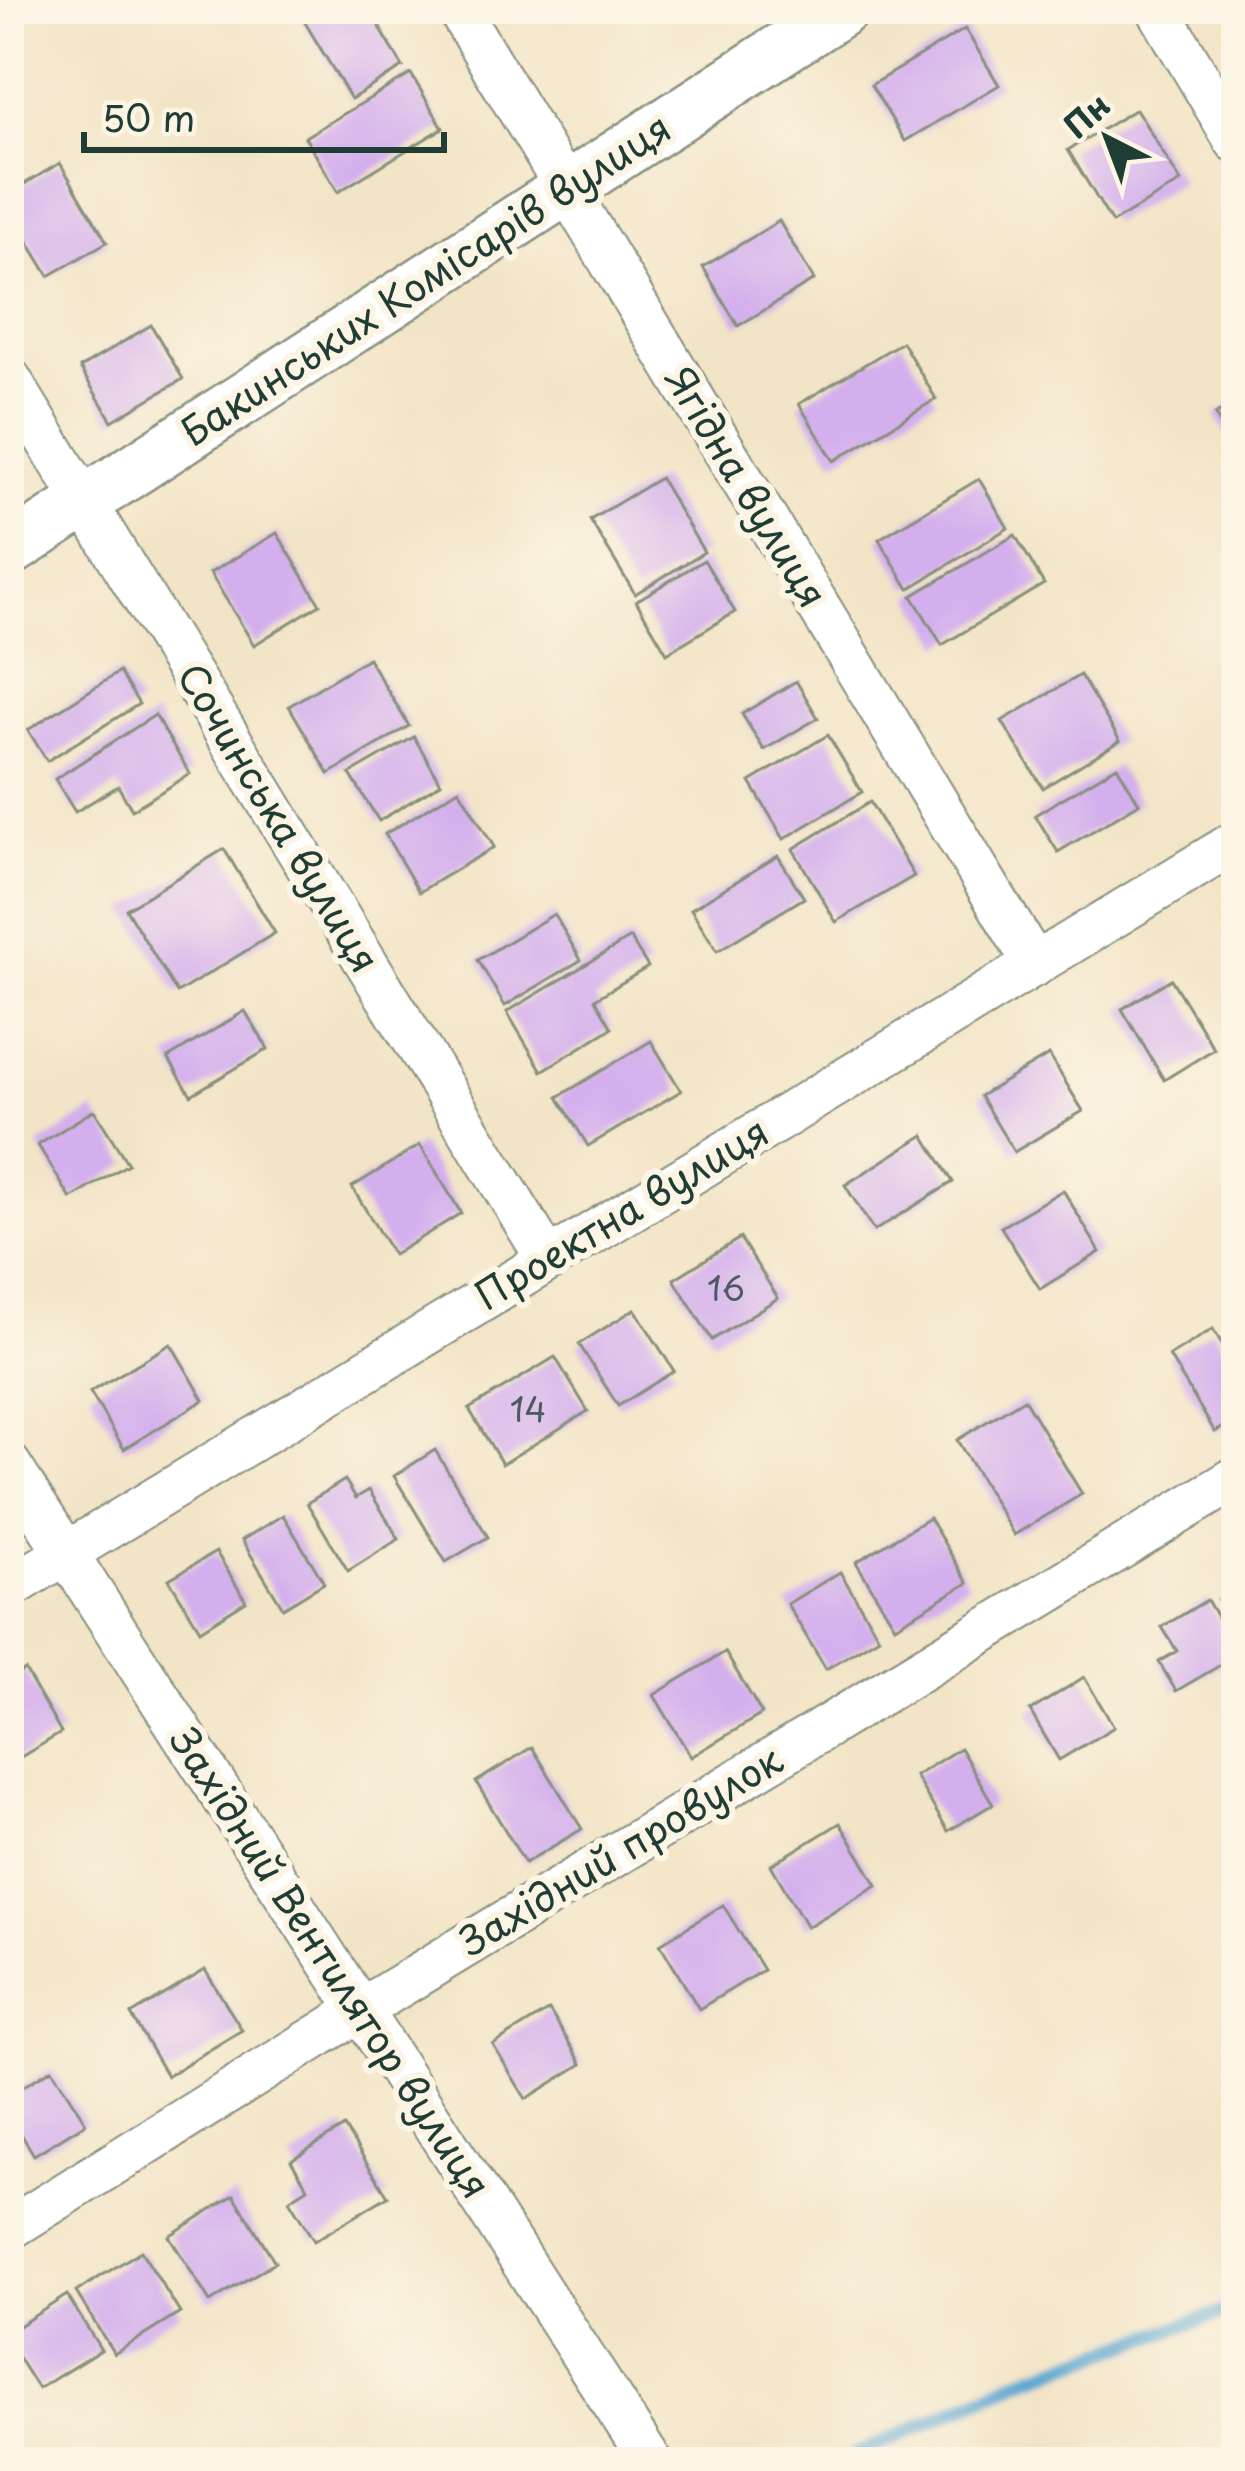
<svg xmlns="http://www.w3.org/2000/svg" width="1245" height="2471" viewBox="0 0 1245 2471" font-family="'Playpen Sans',sans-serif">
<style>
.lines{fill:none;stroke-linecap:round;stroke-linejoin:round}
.stream{stroke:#56a5d0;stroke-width:15}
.building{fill:#d3afed}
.minor-casing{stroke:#88907d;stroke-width:46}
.tertiary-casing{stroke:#88907d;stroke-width:56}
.minor{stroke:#fff;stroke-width:42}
.tertiary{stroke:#fff;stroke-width:51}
.labels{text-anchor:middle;stroke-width:12;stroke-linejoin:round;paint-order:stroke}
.number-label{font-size:33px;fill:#4c5a62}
.street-label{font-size:39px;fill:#1f3d34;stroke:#fcf5e5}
</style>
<rect width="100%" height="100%" fill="#fcf5e5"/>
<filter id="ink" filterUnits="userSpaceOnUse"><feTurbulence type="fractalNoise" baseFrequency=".00833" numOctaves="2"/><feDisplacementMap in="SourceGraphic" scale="24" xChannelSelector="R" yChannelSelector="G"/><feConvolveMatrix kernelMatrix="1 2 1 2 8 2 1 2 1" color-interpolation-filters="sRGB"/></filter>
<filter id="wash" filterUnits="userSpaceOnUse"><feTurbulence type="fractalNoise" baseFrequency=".004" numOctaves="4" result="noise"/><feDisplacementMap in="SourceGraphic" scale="48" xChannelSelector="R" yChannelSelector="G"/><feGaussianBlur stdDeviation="2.7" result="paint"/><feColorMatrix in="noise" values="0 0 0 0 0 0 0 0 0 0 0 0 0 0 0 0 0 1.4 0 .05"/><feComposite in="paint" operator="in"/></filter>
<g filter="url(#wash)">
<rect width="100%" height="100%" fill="#f2e4c6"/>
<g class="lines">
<path class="stream" d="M842 2462 1019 2380 1236 2308"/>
</g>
<g id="blocks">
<g class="building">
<path d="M301 9H369L403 67 351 99 298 11Z"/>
<path d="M965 29 999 85 905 141 871 85Z"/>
<path d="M411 74 443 128 338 192 305 137Z"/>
<path d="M1136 109 1181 182 1112 223 1068 150Z"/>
<path d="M60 163 107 242 49 276 9 210V193Z"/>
<path d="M779 221 814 280 738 326 703 267Z"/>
<path d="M151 325 183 379 112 421 80 368Z"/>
<path d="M902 342 936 399 834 461 799 404Z"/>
<path d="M1236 402V450L1215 415Z"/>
<path d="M660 478 704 552 635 594 590 520Z"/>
<path d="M979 479 1008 528 909 589 879 539Z"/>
<path d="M277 533 320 604 254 645 210 573Z"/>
<path d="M1015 535 1044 584 942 645 912 596Z"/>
<path d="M704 560 735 612 667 653 636 601Z"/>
<path d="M368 658 409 726 329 774 289 706Z"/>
<path d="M119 672 139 704 47 761 28 730Z"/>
<path d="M1080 675 1120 741 1043 788 1002 721Z"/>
<path d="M796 681 818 718 764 750 742 714Z"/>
<path d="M155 715 190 774 132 810 118 786 75 812 55 779Z"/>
<path d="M828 735 862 792 784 839 750 782Z"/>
<path d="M414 737 441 783 379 821 350 774Z"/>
<path d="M1117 766 1139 803 1058 852 1035 815Z"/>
<path d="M459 789 494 847 419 892 385 834Z"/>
<path d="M870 802 914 876 836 922 793 849Z"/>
<path d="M224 849 275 933 177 993 126 909Z"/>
<path d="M778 856 804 898 717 951 691 909Z"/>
<path d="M554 914 581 960 505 1006 478 960Z"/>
<path d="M630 938 648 967 595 999 612 1028 542 1071 507 1012Z"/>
<path d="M1171 979 1214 1049 1164 1080 1122 1009Z"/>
<path d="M245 1011 268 1049 191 1095 168 1058Z"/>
<path d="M651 1041 681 1091 588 1146 558 1097Z"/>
<path d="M1049 1055 1083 1111 1014 1152 980 1096Z"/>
<path d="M94 1110 128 1164 71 1199 38 1145Z"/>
<path d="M924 1135 953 1182 874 1231 845 1185Z"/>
<path d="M420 1145 461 1213 393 1255 352 1187Z"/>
<path d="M1063 1190 1100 1252 1040 1289 1001 1227Z"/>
<path d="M740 1238 778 1298 712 1340 674 1279Z"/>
<path d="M635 1309 674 1371 618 1406 579 1344Z"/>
<path d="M1213 1329 1236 1367V1420L1215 1432 1169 1356Z"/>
<path d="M171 1344 204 1400 124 1449 90 1392Z"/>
<path d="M555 1357 588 1411 502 1464 469 1409Z"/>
<path d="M1024 1399 1082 1494 1014 1535 957 1440Z"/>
<path d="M435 1450 488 1537 446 1562 394 1476Z"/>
<path d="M345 1480 356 1498 369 1490 399 1539 348 1571 307 1503Z"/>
<path d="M283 1515 324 1583 283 1608 242 1540Z"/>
<path d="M929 1518 968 1583 895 1626 856 1562Z"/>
<path d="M216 1552 246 1601 200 1630 169 1579Z"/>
<path d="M840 1572 879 1637 826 1669 787 1604Z"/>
<path d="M1236 1589V1628L1219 1600Z"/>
<path d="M1207 1600 1236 1649V1656L1176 1691 1159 1662 1177 1651 1162 1627Z"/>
<path d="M725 1652 762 1714 691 1757 654 1695Z"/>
<path d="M25 1670 61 1733 9 1764V1679Z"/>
<path d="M1084 1677 1114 1727 1059 1760 1030 1711Z"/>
<path d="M532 1747 582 1829 525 1863 476 1782Z"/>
<path d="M960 1748 993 1804 948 1831 915 1776Z"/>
<path d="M840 1823 877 1885 807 1927 771 1865Z"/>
<path d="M723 1905 763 1970 699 2009 660 1944Z"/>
<path d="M205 1970 242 2030 167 2076 131 2015Z"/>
<path d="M549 2010 582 2064 526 2099 493 2045Z"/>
<path d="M52 2069 86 2123 34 2155 9 2114V2095Z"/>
<path d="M344 2127 388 2196 314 2241 289 2200 308 2188 291 2160Z"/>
<path d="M234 2195 275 2262 210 2302 169 2236Z"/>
<path d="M141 2251 180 2313 114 2354 76 2292Z"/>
<path d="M67 2295 101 2350 38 2389 9 2343V2332Z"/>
</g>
</g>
</g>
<g filter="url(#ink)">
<use href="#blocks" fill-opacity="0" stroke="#88907d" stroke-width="3"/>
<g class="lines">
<defs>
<g id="minor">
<path d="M458 9 1035 965"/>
<path d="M1158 9 1236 141"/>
<path d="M9 378 547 1258"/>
<path d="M9 1464 651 2462"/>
<path d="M9 1588 1236 842"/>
<path d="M9 2229 360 2010 1236 1478"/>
</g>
<path id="tertiary" d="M9 551 843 9"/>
</defs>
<use href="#minor" class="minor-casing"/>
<use href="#tertiary" class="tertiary-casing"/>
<use href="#minor" class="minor"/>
<use href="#tertiary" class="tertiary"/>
</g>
</g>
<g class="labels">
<g class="number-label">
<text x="726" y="1301">16</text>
<text x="528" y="1422">14</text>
</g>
<g class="street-label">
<text transform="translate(426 280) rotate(-33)" y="14">Бакинських Комісарів вулиця</text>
<text transform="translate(746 487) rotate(59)" y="14">Ягідна вулиця</text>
<text transform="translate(278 818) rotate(59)" y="14">Сочинська вулиця</text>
<text transform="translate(622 1214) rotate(-31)" y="14">Проектна вулиця</text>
<text transform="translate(621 1851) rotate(-31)" y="14">Західний провулок</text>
<text transform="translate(330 1963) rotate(57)" y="14">Західний Вентилятор вулиця</text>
</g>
</g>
<rect width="1245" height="2471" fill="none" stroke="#fcf5e5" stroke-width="48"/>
<g transform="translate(1107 138) rotate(318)" stroke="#fcf5e5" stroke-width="9" paint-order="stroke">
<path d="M0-9L21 45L0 30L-21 45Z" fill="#1f3d34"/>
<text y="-18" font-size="33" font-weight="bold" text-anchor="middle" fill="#1f3d34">Пн</text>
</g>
<path d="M84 132v18h360v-18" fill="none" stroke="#1f3d34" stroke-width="6"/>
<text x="102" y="132" font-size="36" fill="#1f3d34" stroke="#fcf5e5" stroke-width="9" paint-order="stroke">50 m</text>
</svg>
